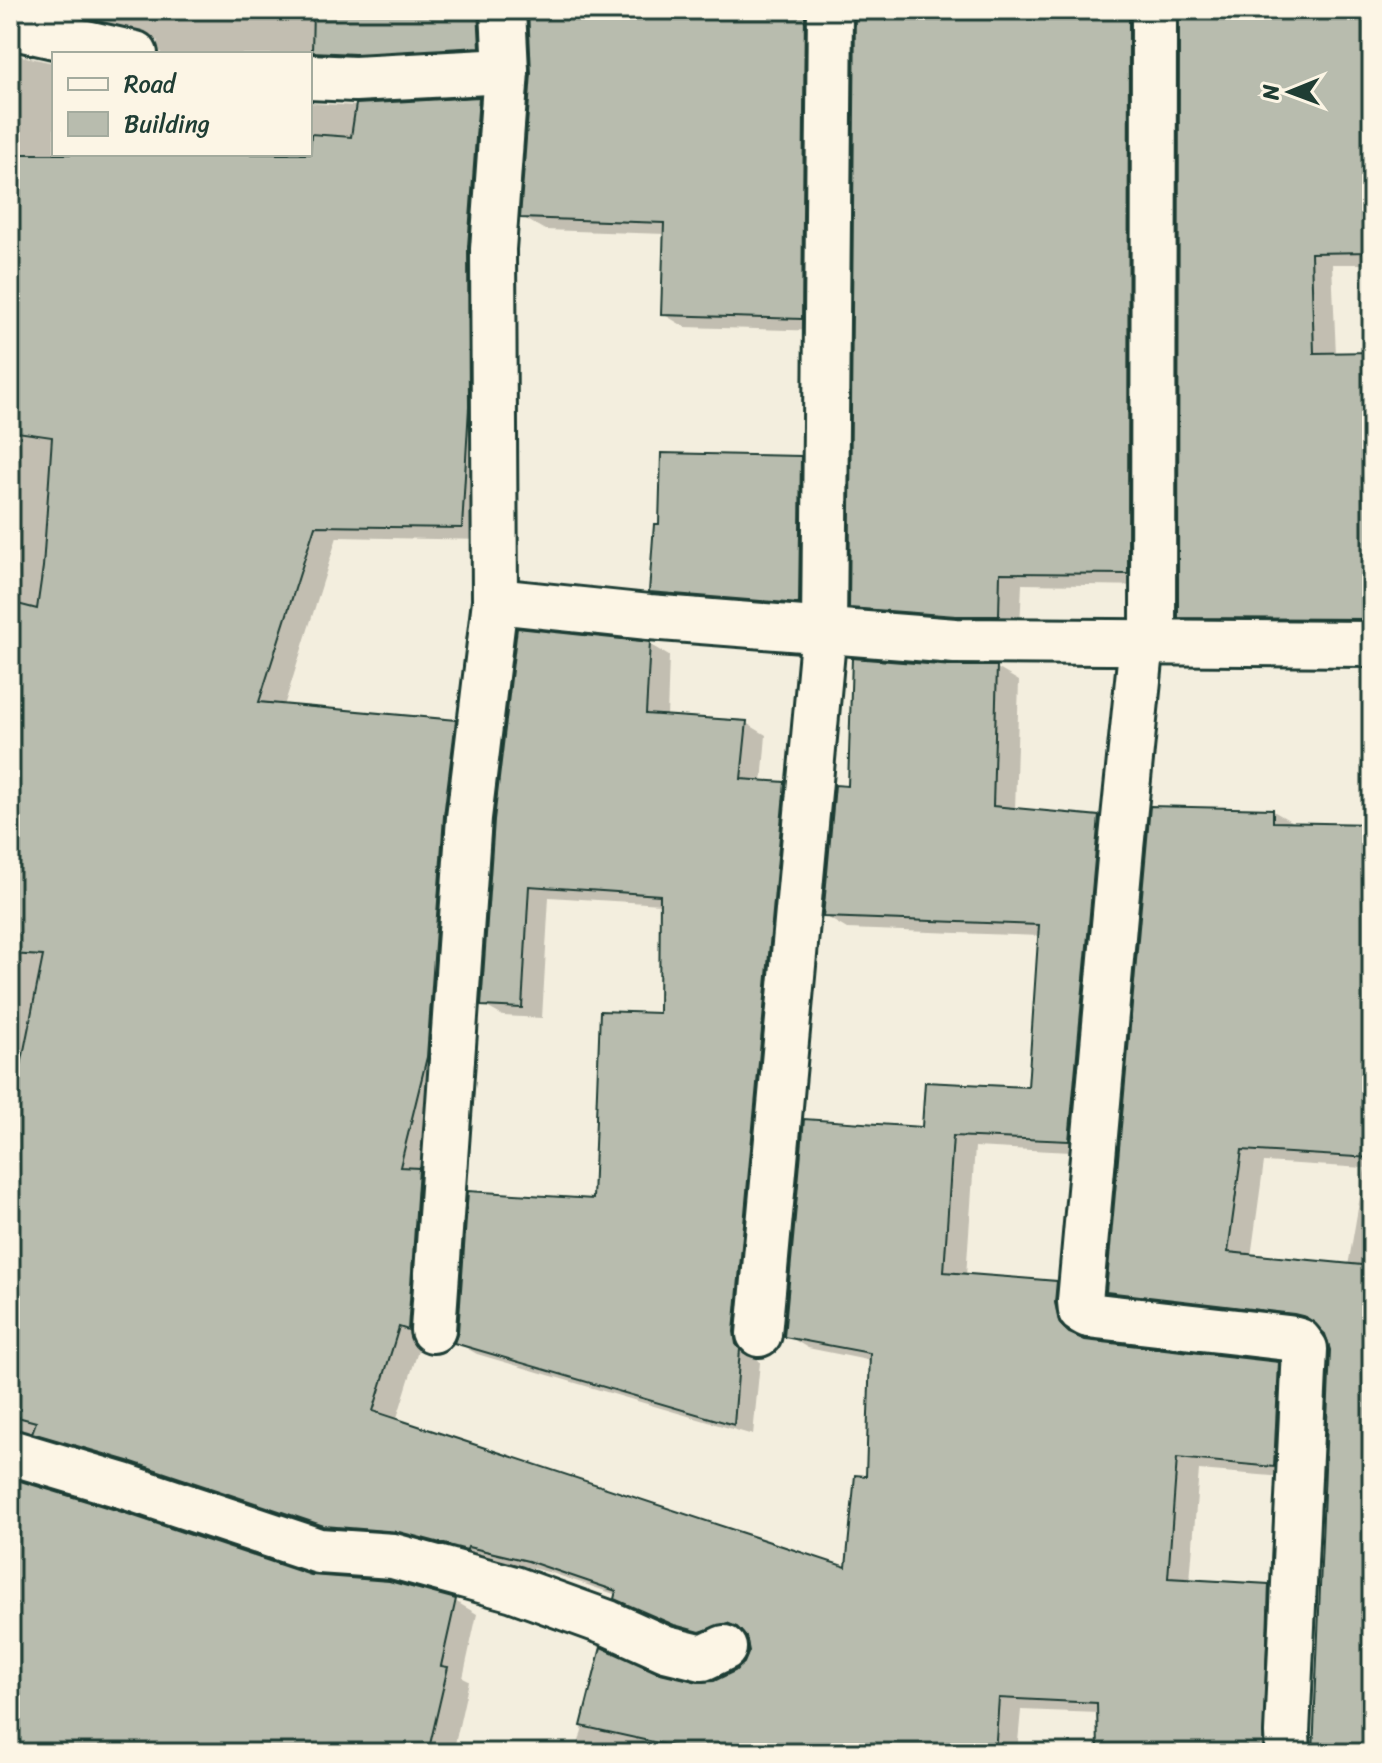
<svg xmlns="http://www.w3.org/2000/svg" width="1382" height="1763" viewBox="0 0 1382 1763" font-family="Sriracha,sans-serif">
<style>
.shadow{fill:#0003;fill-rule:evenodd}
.building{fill:#b8bcae;stroke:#1f3d34;stroke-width:2}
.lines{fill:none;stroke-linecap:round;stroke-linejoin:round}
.minor-casing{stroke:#1f3d34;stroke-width:50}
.minor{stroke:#fcf5e5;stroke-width:44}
</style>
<rect width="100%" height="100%" fill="#f3eede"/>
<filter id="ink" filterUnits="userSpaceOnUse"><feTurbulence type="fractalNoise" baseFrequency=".0125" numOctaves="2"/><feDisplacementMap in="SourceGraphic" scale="16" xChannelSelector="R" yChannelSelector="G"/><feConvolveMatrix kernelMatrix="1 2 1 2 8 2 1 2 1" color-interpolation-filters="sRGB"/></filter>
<g filter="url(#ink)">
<g class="shadow">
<path d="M10 10H504L501 59 310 79V54H161L157 40 39 13Z"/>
<path d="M530 10H831L824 331 685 327 663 314 666 234 545 230 522 217 533 70Z"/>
<path d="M857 10H1155L1150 586 1022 584 1020 628 874 619 851 606Z"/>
<path d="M1181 10H1372V264H1332L1336 355 1372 354V631L1203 629 1180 616Z"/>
<path d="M10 51 12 54 54 63V154H310V103L356 106 479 99 501 112 484 540 337 537 284 706 455 722 477 734 422 1338 396 1421 848 1570 868 1479 872 1361 808 1348 786 1335 924 1129 1030 1089 1040 936 847 929 825 916 850 788 953 668H997L1019 681 1015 810 1099 818 1121 830 1091 1153 975 1147 966 1276 1056 1283 1078 1296 1077 1317 1082 1339 1085 1342 1279 1364 1301 1377 1296 1478 1199 1470 1190 1581 1268 1586 1291 1598 1285 1753H1100L1099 1713 1021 1710 1017 1753H576L603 1650 655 1674 698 1684 714 1683 736 1672 747 1663 751 1649 748 1635 724 1643 698 1637 638 1610 616 1598 617 1595 552 1573 490 1558 489 1561 348 1538 10 1454Z"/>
<path d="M800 458 820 469 819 614 671 602 651 591Z"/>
<path d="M649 644 669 656 667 717 746 723 766 735 762 783 784 784 804 796 754 1344 756 1357 760 1362 753 1435 477 1354 456 1342 595 1201 661 1015 662 904 549 897 542 1018 503 1016 483 1005 496 821Z"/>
<path d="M1273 811 1296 824 1372 826V1753H1315L1332 1350 1327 1334 1318 1326 1130 1304 1108 1291ZM1264 1162 1365 1168 1348 1266 1251 1257Z"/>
<path d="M10 1477 12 1481 116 1512 311 1577 455 1601 477 1614 463 1678 469 1681 453 1753H10Z"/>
</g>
<g class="building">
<path d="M313 10H478L480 47 355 54 312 52Z"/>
<path d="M528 10H805L802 319 661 315 664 223 520 218 531 73Z"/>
<path d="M855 10H1129L1128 574 1000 573 999 616H956L849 608Z"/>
<path d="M1179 10H1372V252L1311 253 1314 353 1372 352V619L1178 618Z"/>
<path d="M479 97 468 247 469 407 462 528 315 526 259 702 456 720 444 816 427 1057 400 1167 419 1168 408 1330 399 1327 373 1411 846 1567 855 1475 866 1476 870 1353 784 1337 804 1119 922 1127 925 1082 1028 1087 1039 925 823 917 835 785 848 786 852 658 953 666H997L993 806 1099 816 1069 1141 953 1136 944 1272 1057 1281 1055 1303 1060 1324 1069 1333 1085 1340 1279 1362 1274 1467 1177 1458 1168 1578 1269 1584 1263 1753H1098L1097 1703 999 1698 995 1753H703L581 1726 601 1647 656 1672 698 1682 714 1681 735 1671 744 1663 749 1651 746 1637 737 1627 727 1623 700 1632 674 1625 614 1599 616 1591 528 1561 468 1547 467 1550 399 1532 324 1526 132 1462 32 1433 36 1422 10 1415V1120L43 956 10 954V602L37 609 43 567 52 437 10 431V200L14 154H310L311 134 351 137 356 104Z"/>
<path d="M661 453 801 456 799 604 649 592 654 524H659Z"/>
<path d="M517 628 650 642 646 714 747 721 741 779 785 782 734 1332 736 1344 740 1349 734 1425 454 1343 458 1332 468 1191 593 1199 600 1011 659 1013 660 895 529 886 522 1008 481 1006 494 820Z"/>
<path d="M1150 806 1273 809V822L1372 824V1158L1242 1150 1228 1252 1372 1266V1753H1313L1330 1350 1325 1334 1306 1317 1294 1314 1106 1292Z"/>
<path d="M17 1480 116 1510 311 1575 389 1581 456 1599 441 1666 448 1667 428 1753H10V1501Z"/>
</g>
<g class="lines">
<defs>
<g id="minor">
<path d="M10 26 135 54"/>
<path d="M310 77 355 79 506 71"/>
<path d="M495 601 649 617 955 641 1372 644"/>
<path d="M1142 641 1121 848 1080 1301 1081 1311 1088 1315 1288 1338 1299 1341 1305 1349 1287 1733 1288 1753"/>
<path d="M1153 641 1154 10"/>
<path d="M433 1330 469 818 495 601 493 249 506 71 503 10"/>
<path d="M759 1334 824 629 830 10"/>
<path d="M10 1452 124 1486 319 1551 393 1556 514 1589 608 1623 666 1649 703 1658 724 1648"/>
</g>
</defs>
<use href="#minor" class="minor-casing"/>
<use href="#minor" class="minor"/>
</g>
</g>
<rect width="1382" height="1763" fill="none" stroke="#fcf5e5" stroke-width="40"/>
<rect x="20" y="20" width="1342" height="1723" fill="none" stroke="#1f3d34" stroke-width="3" filter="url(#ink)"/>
<rect x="52" y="52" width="260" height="104" fill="#fcf5e5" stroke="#a4ab9e" stroke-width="2"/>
<rect x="68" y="78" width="40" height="12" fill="#fcf5e5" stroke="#a4ab9e" stroke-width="2"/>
<text x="124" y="92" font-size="24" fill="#1f3d34">Road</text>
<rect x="68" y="112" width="40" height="24" fill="#b8bcae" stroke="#a4ab9e" stroke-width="2"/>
<text x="124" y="132" font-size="24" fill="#1f3d34">Building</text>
<g transform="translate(1290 92) rotate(269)" stroke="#fcf5e5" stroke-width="6" paint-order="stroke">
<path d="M0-6L14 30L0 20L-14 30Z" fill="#1f3d34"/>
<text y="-12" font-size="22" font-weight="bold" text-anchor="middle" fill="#1f3d34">N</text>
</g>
</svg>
